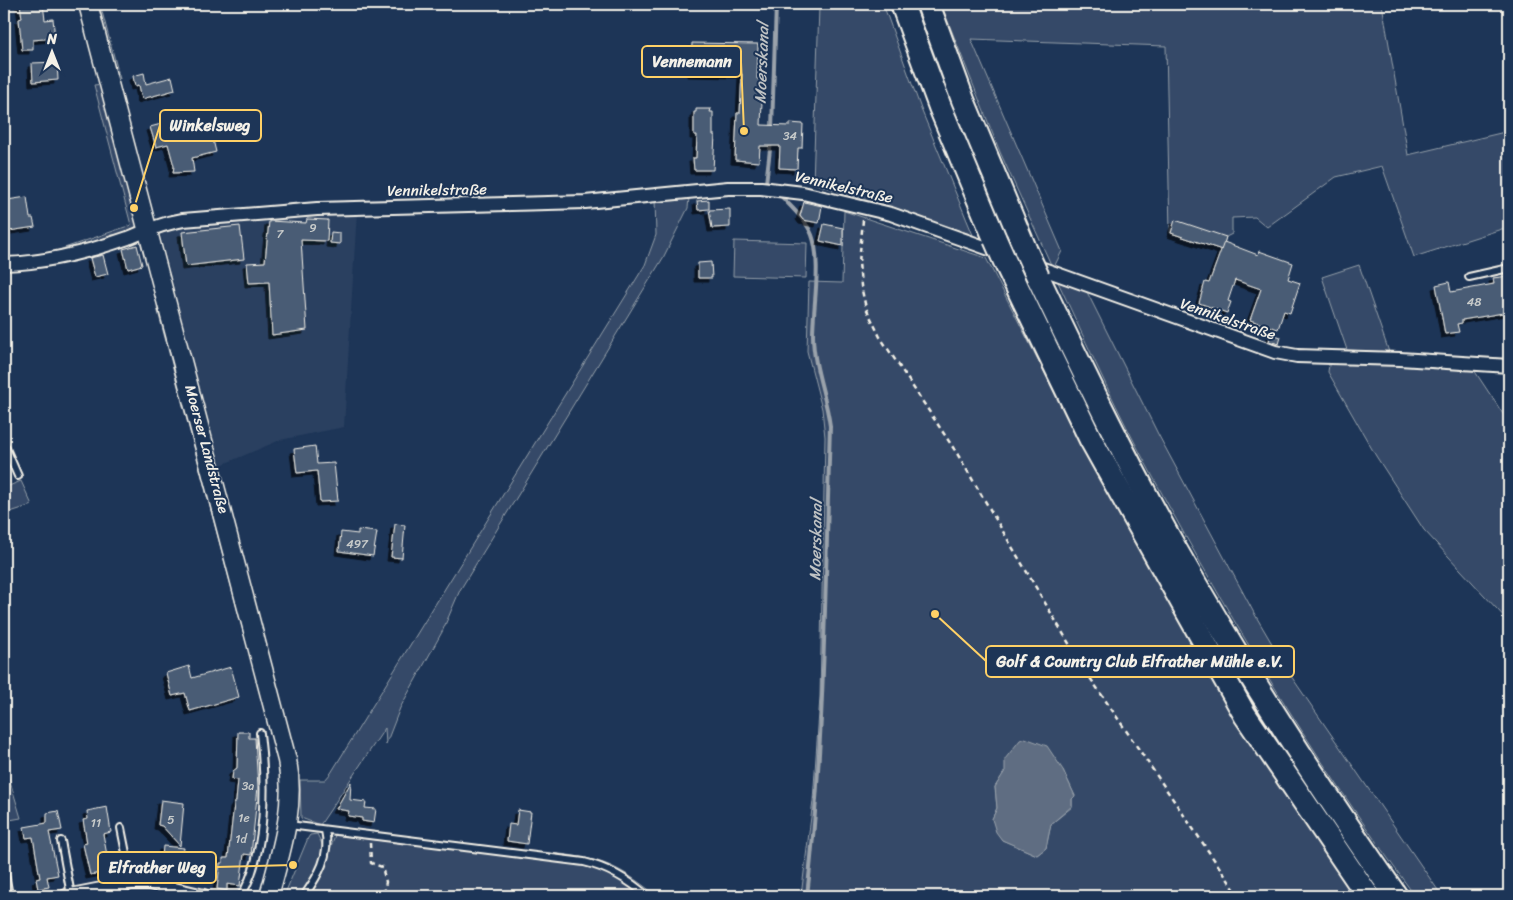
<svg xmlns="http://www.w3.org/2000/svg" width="1513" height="900" viewBox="0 0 1513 900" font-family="Sriracha,sans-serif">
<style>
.built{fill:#2a4060}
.green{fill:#354a67;stroke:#949ea8;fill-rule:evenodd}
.water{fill:#5e6d82;stroke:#9aa2ab}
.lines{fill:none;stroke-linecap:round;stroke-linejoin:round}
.stream{stroke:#9aa2ab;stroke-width:4}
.building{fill:#485b74;stroke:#f4f1e8;filter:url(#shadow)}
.service-casing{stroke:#f4f1e8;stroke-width:10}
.minor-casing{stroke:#f4f1e8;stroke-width:16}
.secondary-casing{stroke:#f4f1e8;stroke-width:21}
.motorway-casing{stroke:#f4f1e8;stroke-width:26}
.path{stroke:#f4f1e8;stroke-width:2.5;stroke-dasharray:5 4;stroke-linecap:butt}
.service{stroke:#1d3557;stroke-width:6}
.minor{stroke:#1d3557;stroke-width:12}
.secondary{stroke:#1d3557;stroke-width:18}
.motorway{stroke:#1d3557;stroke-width:22}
.motorway-bridge-casing{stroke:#f4f1e8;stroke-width:26;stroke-linecap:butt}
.motorway-bridge{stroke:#1d3557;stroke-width:22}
.labels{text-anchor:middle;stroke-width:4;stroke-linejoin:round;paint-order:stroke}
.number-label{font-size:12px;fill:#c9cccb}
.street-label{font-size:15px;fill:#f4f1e8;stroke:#1d3557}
.water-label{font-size:16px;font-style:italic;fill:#c0c3c4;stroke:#1d3557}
.leader{fill:none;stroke:#ffd166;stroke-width:2}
.callout-dot{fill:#ffd166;stroke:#1d3557;stroke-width:2}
.callout{fill:#1d3557;stroke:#ffd166;stroke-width:2}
.callout-label{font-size:16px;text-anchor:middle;font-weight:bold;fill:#f4f1e8}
</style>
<defs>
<filter id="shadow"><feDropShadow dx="-4" dy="4" stdDeviation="0" flood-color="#0009"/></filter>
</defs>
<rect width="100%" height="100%" fill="#1d3557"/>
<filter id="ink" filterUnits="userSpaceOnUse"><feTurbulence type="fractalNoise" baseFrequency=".02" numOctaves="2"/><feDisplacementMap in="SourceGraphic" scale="10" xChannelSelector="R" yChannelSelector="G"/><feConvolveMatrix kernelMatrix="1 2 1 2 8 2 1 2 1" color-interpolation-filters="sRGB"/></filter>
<g filter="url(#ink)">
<path class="built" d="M357 211 344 427 280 440 219 466 160 233 163 229 171 227Z"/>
<g class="green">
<path d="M96 4H100L120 79 113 69Z"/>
<path d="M769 4H883L921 109 973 235 813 183 819 7Z"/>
<path d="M941 4H1382L1408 155 1509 131V232L1508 227 1414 257 1382 166 1336 177 1267 227 1255 217 1232 218V234L1226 237 1222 250 1170 233 1166 46 971 39 1062 251 1053 269 1000 152Z"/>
<path d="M103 84 137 225 133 230 124 234 112 235 64 253H50L131 225 94 85Z"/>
<path d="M689 198 688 208 663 258 460 590 442 632 400 708 386 744 385 728 320 825 301 818 300 780H325L331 773 645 265 656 235 655 199Z"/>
<path d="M844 211 986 258 1082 446 1358 896H801L813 801 820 697 825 437 822 409 807 351 809 282 842 283ZM1063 770 1075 796 1072 799V807L1051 824 1046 848 1037 855 1002 840 992 819 997 808 995 787 1005 771Z"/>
<path d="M734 241 807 243 806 278 733 276Z"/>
<path d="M1359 265 1389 352 1347 350 1322 277Z"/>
<path d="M1057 280 1086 290 1158 434 1254 613 1291 676 1442 896H1415C1311 754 1219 602 1137 447 1108 392 1083 335 1057 280Z"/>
<path d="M163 306 251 639 246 642 157 308Z"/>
<path d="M1334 361 1472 367 1509 423V622L1424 530 1376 456 1328 372 1329 365Z"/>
<path d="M21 481 32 505 4 514V488Z"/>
<path d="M4 761 21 818 4 821Z"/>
<path d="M317 834 323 846 318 868 300 896H284L308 838 310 835Z"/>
<path d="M335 835 583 865C607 870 625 881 644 896H307L322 872Z"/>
<path d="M543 852C597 858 613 861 657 896H651C635 882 620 869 599 863 587 859 548 857 543 852Z"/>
</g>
<path class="water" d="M1025 738 1047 746 1063 770 1075 796 1072 799V806L1051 824 1046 848 1037 855 1002 840 996 832 992 819 997 808 995 787 1005 771V759L1020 740Z"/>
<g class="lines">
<g class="stream">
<path d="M772 129 776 4"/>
<path d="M766 183 771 141"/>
<path d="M781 196C791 207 806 220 812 235 822 262 813 306 813 335 813 366 826 395 830 426 825 583 825 740 807 896"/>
</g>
</g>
<g class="building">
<path d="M20 4H43L45 20 53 19 55 38 33 40V50H22L19 19 22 18Z"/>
<path d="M692 43 758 44 757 79H763L761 125 790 126V123L803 124 802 148H798L797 169 779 168 780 146H760L759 162 735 160 737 113H740L742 74 691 73Z"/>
<path d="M57 62 58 80 33 82 32 63Z"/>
<path d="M144 73 146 84 172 77 175 90 142 99 139 85 135 86 133 76Z"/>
<path d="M696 109H711L710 112H713V135H715L713 170H694L693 158H696L697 135H694V112H696Z"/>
<path d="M199 114 206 141 213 140 216 152 192 158 194 172 173 173 174 166 168 144 156 147 150 127Z"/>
<path d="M27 197 30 218H33L35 227 9 231 7 200Z"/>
<path d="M709 200V209L698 210 697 201Z"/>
<path d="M804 202 822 206 819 223 803 220 800 216Z"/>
<path d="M730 209V227L712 228 709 210Z"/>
<path d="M307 219 328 220 327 241 301 240 307 330 272 335 269 282 249 283 247 263 265 262 269 221 306 223Z"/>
<path d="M1175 220 1226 237 1222 250 1171 233Z"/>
<path d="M824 224 843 228V246L820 241Z"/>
<path d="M240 226 244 259 186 266 182 232Z"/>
<path d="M331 232 340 233V244L330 243Z"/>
<path d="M1224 242 1258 255 1259 251 1293 263 1288 279 1300 283 1290 313 1284 311 1278 329 1250 320 1261 289 1235 280 1228 301 1231 302 1227 313 1199 303 1205 282 1209 283Z"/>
<path d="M137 245 142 265 128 269 123 249Z"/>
<path d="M103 255 108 274 95 277 90 258Z"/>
<path d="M711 262 712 278H698V263Z"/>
<path d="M1509 276V312L1462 320V323L1457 324 1459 332 1445 334 1436 285 1449 282 1451 292 1494 284 1493 278Z"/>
<path d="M1271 334 1281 337 1279 344 1269 341Z"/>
<path d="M315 446 317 464 334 463 338 501 320 502 317 471 297 473 294 449Z"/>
<path d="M395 524 405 525 402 558 391 557Z"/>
<path d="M358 530 377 532 373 556 339 551 341 532 358 534Z"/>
<path d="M189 666 192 678 231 667 239 697 190 711 185 693 172 696 166 673Z"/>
<path d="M238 732H249V738H255L258 787 251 855 244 854 240 886 227 884V891L217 889 220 863H223V858H228L234 804 236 801 238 780 232 779 233 771 237 768Z"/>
<path d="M351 782 350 800 366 802 365 808 376 809 374 823 362 821V818L348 816 349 811 336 809Z"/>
<path d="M161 800 184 803 180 846 162 826 158 825Z"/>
<path d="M107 807 111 832 103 834 110 871 90 875 83 844 87 843 83 820 88 819 87 811Z"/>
<path d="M518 810 531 812 527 844 507 841 509 824 516 825Z"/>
<path d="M58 811 62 830 49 832 58 875 47 877 49 887 38 889 36 879 40 878 33 837 26 838 24 827 47 823V813Z"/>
<path d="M163 846 184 848 181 870 161 868Z"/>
</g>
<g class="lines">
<defs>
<g id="service">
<path d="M1469 277 1509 268"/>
<path d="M4 444 18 476"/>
<path d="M289 825 584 862C609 868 628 879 647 896"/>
<path d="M121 828 132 883"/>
<path d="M61 841 71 895"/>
<path d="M4 868 9 896"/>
<path d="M241 896C267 853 266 783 260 733"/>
<path d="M304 896C318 876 331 855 325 830"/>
</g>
<g id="minor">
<path d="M4 264C46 263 88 252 128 238 149 230 160 224 183 220L317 209 585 202 728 188H761L803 193 891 214 1001 253"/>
<path d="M1032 265 1275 352 1297 356 1400 359 1509 366"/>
<path d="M66 896 132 883H149L204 896"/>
</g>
<path id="secondary" d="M88 4 287 760C296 807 281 851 269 896"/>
<g id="motorway">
<path d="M902 4 940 107 995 239"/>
<path d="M928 4 963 100 1026 251"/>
<path d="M1006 264 1091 440 1245 715 1368 896"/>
<path d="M1038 277C1082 369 1126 461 1176 550 1243 669 1318 784 1396 896"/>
</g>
</defs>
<use href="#service" class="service-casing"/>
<use href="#minor" class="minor-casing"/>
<use href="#secondary" class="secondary-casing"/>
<use href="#motorway" class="motorway-casing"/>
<g class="path">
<path d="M863 220 859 262 861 286 866 308 880 337 958 455 1084 669 1239 896"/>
<path d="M4 482 12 479"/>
<path d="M370 843 371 863 382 867 386 882 383 896"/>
</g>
<use href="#service" class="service"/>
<use href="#minor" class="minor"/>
<use href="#secondary" class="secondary"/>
<use href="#motorway" class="motorway"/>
<defs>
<g id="motorway-bridge">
<path d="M995 239 1006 264"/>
<path d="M1026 251 1038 277"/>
</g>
</defs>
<use href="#motorway-bridge" class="motorway-bridge-casing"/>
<use href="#motorway-bridge" class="motorway-bridge"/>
</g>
</g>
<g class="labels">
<g class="number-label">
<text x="790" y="140">34</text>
<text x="313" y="232">9</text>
<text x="280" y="238">7</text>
<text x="1474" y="306">48</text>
<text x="357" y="548">497</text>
<text x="248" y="790">3a</text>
<text x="244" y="822">1e</text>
<text x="171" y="824">5</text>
<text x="96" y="827">11</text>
<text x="241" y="843">1d</text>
</g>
<g class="street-label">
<text transform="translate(844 187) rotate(13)" y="5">Vennikelstraße</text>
<text transform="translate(437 190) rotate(-1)" y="5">Vennikelstraße</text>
<text transform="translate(1228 319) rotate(19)" y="5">Vennikelstraße</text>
<text transform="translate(207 449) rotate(75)" y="5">Moerser Landstraße</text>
</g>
<g class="water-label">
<text transform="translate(761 63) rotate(-88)" y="6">Moerskanal</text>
<text transform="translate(815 540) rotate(-89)" y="6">Moerskanal</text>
</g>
</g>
<path class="leader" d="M744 131L741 62M134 208L160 125M935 614L986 661M293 865L216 867"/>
<g class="callout-dot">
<circle cx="744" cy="131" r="5"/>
<circle cx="134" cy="208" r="5"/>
<circle cx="935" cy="614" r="5"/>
<circle cx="293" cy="865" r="5"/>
</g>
<g class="callout">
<rect x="642" y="46" width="99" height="31" rx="5"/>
<rect x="160" y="110" width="101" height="31" rx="5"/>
<rect x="986" y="646" width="308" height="31" rx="5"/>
<rect x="98" y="852" width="118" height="31" rx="5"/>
</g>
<g class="callout-label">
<text x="692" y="67">Vennemann</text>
<text x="210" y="131">Winkelsweg</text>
<text x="1140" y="667">Golf &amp; Country Club Elfrather Mühle e.V.</text>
<text x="157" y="873">Elfrather Weg</text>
</g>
<rect width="1513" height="900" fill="none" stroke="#1d3557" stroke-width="20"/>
<rect x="10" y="10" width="1493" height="880" fill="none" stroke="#f4f1e8" stroke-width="2" filter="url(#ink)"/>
<g transform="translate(52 52)" stroke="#1d3557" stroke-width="4" paint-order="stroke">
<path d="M0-4L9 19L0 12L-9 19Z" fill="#f4f1e8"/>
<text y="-8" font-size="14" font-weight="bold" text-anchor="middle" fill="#f4f1e8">N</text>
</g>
</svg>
